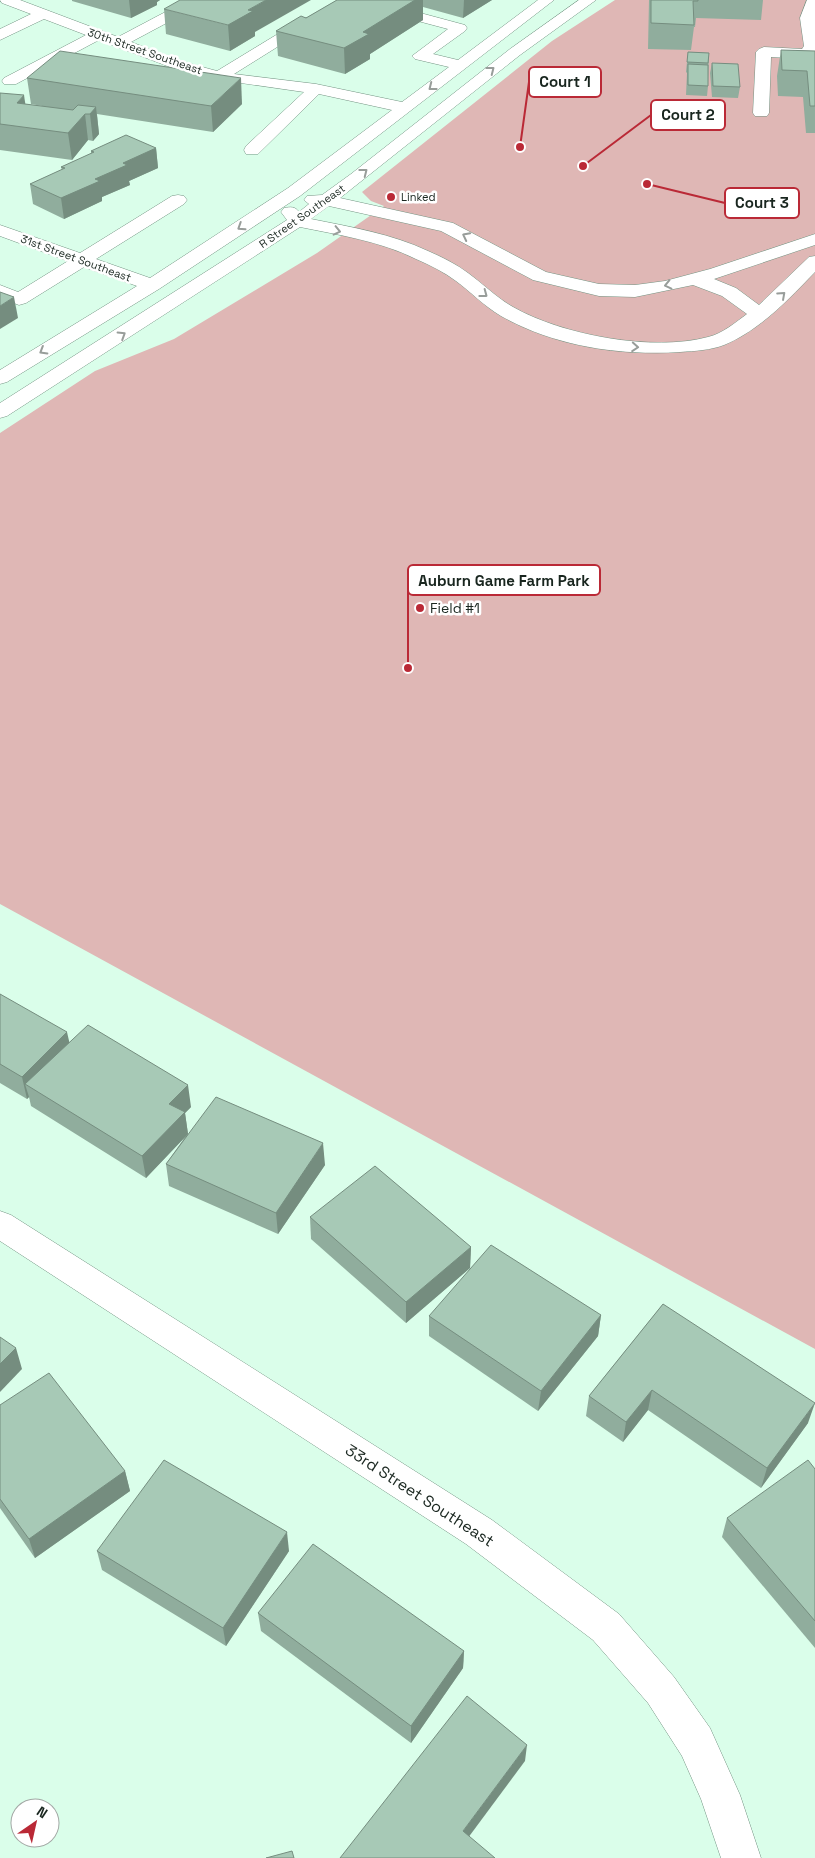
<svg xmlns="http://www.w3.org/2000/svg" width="815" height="1858" viewBox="0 0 815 1858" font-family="'Space Grotesk',sans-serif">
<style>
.green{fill:#dfb7b5}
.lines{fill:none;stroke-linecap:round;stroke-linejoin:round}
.minor-casing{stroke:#749483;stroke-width:1}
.minor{fill:#fff;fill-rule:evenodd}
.wall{fill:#90ad9d}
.shaded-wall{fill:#758d7f}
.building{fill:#a7c9b6;stroke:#758d7f}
.oneway{stroke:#989d9a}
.poi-dot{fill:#ba2936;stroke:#fff;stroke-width:2}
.labels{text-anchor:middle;stroke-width:5;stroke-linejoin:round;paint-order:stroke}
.far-street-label{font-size:11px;fill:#19261f;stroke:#fff}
.far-poi-label{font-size:11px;fill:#19261f;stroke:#fff;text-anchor:start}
.poi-label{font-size:14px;fill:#19261f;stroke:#fff;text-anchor:start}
.near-street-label{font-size:16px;fill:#19261f;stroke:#fff}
.leader{fill:none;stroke:#ba2936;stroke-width:2}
.callout-dot{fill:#ba2936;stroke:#fff;stroke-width:2}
.callout{fill:#fff;stroke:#ba2936;stroke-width:2}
.callout-label{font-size:15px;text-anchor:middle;font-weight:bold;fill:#19261f}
</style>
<rect width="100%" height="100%" fill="#dafeea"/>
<path class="green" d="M615 0H815V1349L0 904V433L95 371 174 339 317 253 384 206 371 201 362 192 552 41Z"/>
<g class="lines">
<defs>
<g id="minor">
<path d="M0 0H20L118 37 188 0H206L204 3 131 42 180 61 217 71 304 18H314L316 21 314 24 234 74 316 84 402 102 449 67 415 59 412 56 448 29 350 3 348 0H372L465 25 467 28 465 31 433 54 458 60 538 0H554L300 196 159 289 7 382 0 384V370L137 286 84 267 26 303 19 305 0 298V285L18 292 68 261 0 236V225L80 253 172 196 178 195 184 196 187 200 184 204 96 259 150 278 288 188 392 110 319 94 258 154H246L244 150 246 146 304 92 213 79 170 67 99 40 16 84H4L2 81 4 78 86 35 44 19 0 40V29L31 14 2 3Z"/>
<path d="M579 0H596L520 55 340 198 453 223 546 272 599 284 635 285 665 281 710 269 815 234V245L714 279 736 288 759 305 809 257 815 256V272C789 299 760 330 724 345 711 350 695 351 680 352 619 356 554 346 501 316 484 306 471 292 456 281 444 272 430 265 416 259 380 241 339 235 300 227L7 416 0 418V403L287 220 281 212 284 208C290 207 295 206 299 212L309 204 304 200 307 196 322 195 351 174 510 49ZM329 206 441 231 533 280 599 296 635 297 693 285 722 296 747 314C736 322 722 334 708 337 653 352 562 335 513 307 497 298 483 284 468 273 456 264 442 257 428 251 392 234 351 227 311 219Z"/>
<path d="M807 0H815V53L811 57 806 59 771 57 769 113 767 116H755L753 113 756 52 759 49 764 47 802 49 804 46 800 18Z"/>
<path d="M0 1211 11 1215 492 1520 619 1614 674 1677 710 1728 740 1795 761 1858H721L701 1799 682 1756 648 1703 593 1640 466 1544 0 1241Z"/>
</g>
</defs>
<use href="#minor" class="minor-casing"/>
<use href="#minor" class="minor"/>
</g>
<g class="wall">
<path d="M72 0H160L157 2V5L131 18 72 1Z"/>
<path d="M337 0H492L463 18 423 7V20L370 54V59L345 74 278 56 276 31 306 18Z"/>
<path d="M649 0H763L761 20 696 18 695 27H694L691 50 648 49Z"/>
<path d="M164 9 255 32V36L230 51 166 34Z"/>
<path d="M781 50 815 51V133H806L803 97 778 96 777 76Z"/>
<path d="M688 52 709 53 708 86 707 96 686 95 687 73 686 72Z"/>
<path d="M712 63 740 87 738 98 712 97 710 73Z"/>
<path d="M27 78 242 104 213 132 97 114 99 134 93 141 88 140 72 160 0 150V93L25 104 48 107 31 104Z"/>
<path d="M156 148 158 168 129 181 130 185 102 197V201L64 219 33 204 30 184 62 170 61 167 91 154V151Z"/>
<path d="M0 994 69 1042 191 1107 185 1113 188 1134 325 1165 278 1234 169 1186 166 1164 185 1137 146 1178 31 1106 29 1097 27 1099 0 1083Z"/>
<path d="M310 1217 471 1247 470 1268 406 1323 311 1239Z"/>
<path d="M663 1304 808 1423 761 1488 648 1410 623 1442 586 1416 589 1396Z"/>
<path d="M601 1315 598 1336 538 1411 429 1336V1316Z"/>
<path d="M0 1405 125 1471 130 1491 35 1558 0 1508Z"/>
<path d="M815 1469V1648L722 1537 727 1518Z"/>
<path d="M97 1551H289L226 1646 102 1570Z"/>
<path d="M258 1613 464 1651 463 1668 411 1743 261 1631Z"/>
</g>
<g class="shaded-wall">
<path d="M129 0H160L157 2V5L131 18Z"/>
<path d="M266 0H311L255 32V36L230 51 228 25 248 10Z"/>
<path d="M415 0H423V20L370 54V59L345 74 344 48 363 32Z"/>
<path d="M464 0H492L463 18Z"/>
<path d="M241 78 242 104 213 132 211 106Z"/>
<path d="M24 95 28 122 17 103Z"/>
<path d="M96 107 99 134 93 141 90 114Z"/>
<path d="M85 114 88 140 72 160 68 133Z"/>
<path d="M156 148 158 168 129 181 130 185 102 197V201L64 219 61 198 123 163Z"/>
<path d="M14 297 18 318 0 329V306Z"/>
<path d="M67 1032 72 1054 25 1084 29 1097 27 1099 22 1077Z"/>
<path d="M188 1085 191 1107 185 1113 188 1134 146 1178 142 1156 169 1104Z"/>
<path d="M323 1143 325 1165 278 1234 276 1213Z"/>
<path d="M471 1247 470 1268 406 1323V1302Z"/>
<path d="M601 1315 598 1336 538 1411 541 1391Z"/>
<path d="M16 1348 22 1369 0 1392V1364Z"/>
<path d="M652 1390 648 1410 623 1442 626 1422Z"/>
<path d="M815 1403 808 1423 761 1488 767 1468Z"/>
<path d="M125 1471 130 1491 35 1558 29 1539Z"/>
<path d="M287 1532 289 1551 226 1646 223 1628Z"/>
<path d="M464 1651 463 1668 411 1743V1726Z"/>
<path d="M527 1745 525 1761 462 1846 463 1831Z"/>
</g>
<g class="building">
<path d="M180 0H266L248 10 253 11 228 25 164 9Z"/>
<path d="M337 0H415L363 32 369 34 344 48 276 31 301 16 306 18Z"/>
<path d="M651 0H698V1H693L694 25 651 23Z"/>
<path d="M781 50 815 51V106H810L807 71 782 70Z"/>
<path d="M60 51 241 78 211 106 27 78Z"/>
<path d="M688 52 709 53 708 63 687 62Z"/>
<path d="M712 63 738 64 740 87 713 86Z"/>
<path d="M688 64 708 65V86L688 85Z"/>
<path d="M0 93 24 95 17 103 73 110 78 105 96 107 90 114H85L68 133 0 124Z"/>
<path d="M126 135 156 148 123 163 127 165 95 179 100 181 61 198 30 184 65 168 61 167 94 152 91 151Z"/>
<path d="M0 292 14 297 0 306Z"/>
<path d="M0 994 67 1032 22 1077 0 1064Z"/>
<path d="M88 1025 188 1085 169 1104 185 1112 142 1156 25 1084Z"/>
<path d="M216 1097 323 1143 276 1213 166 1164Z"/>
<path d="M375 1166 471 1247 406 1302 310 1217Z"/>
<path d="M491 1245 601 1315 541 1391 429 1316Z"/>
<path d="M663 1304 815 1403 767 1468 652 1390 626 1422 589 1396Z"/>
<path d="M0 1337 16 1348 0 1364Z"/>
<path d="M49 1373 125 1471 29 1539 0 1499V1405Z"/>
<path d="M164 1460 287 1532 223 1628 97 1551Z"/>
<path d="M808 1460 815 1469V1621L727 1518Z"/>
<path d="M313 1544 464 1651 411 1726 258 1613Z"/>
<path d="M467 1696 527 1745 463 1831 495 1858H340Z"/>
<path d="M292 1851 294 1858H266Z"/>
</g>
<defs><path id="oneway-chevron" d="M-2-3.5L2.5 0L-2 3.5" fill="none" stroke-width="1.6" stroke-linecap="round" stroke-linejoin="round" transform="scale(1.25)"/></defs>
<g class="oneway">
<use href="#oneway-chevron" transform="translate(491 70) rotate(-38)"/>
<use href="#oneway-chevron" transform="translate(432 87) rotate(142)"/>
<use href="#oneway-chevron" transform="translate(364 172) rotate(-38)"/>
<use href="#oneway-chevron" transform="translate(241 227) rotate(147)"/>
<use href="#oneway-chevron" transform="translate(337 231) rotate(13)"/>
<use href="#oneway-chevron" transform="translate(466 236) rotate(-153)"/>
<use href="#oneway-chevron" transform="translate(668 285) rotate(167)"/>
<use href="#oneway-chevron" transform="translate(484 294) rotate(37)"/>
<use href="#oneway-chevron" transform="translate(782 295) rotate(-42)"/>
<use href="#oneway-chevron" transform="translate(122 335) rotate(-32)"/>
<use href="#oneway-chevron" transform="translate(635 347) rotate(4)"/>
<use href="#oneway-chevron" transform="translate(43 351) rotate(149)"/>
</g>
<g class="poi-dot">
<circle cx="391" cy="197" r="5"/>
<circle cx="420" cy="608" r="5"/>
</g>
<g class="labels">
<g class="far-street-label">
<text transform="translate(145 51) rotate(19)" y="4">30th Street Southeast</text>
<text transform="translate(302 216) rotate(-35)" y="4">R Street Southeast</text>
<text transform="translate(76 258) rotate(20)" y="4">31st Street Southeast</text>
</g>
<g class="far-poi-label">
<text x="401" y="201">Linked</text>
</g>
<g class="poi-label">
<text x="430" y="613">Field #1</text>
</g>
<g class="near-street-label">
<text transform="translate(420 1495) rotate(33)" y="6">33rd Street Southeast</text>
</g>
</g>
<path class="leader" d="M520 147L529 82M583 166L651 115M647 184L725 203M408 668L408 580"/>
<g class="callout-dot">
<circle cx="520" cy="147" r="5"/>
<circle cx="583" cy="166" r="5"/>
<circle cx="647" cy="184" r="5"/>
<circle cx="408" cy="668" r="5"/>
</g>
<g class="callout">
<rect x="529" y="67" width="72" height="30" rx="5"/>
<rect x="651" y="100" width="74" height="30" rx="5"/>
<rect x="725" y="188" width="74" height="30" rx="5"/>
<rect x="408" y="565" width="192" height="30" rx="5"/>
</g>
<g class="callout-label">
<text x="565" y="87">Court 1</text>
<text x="688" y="120">Court 2</text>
<text x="762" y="208">Court 3</text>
<text x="504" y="586">Auburn Game Farm Park</text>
</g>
<g transform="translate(35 1823) rotate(34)"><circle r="24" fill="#ffffff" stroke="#a3a8a5"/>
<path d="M0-4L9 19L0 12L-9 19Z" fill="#ba2936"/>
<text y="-8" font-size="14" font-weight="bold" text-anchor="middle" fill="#19261f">N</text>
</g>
</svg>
